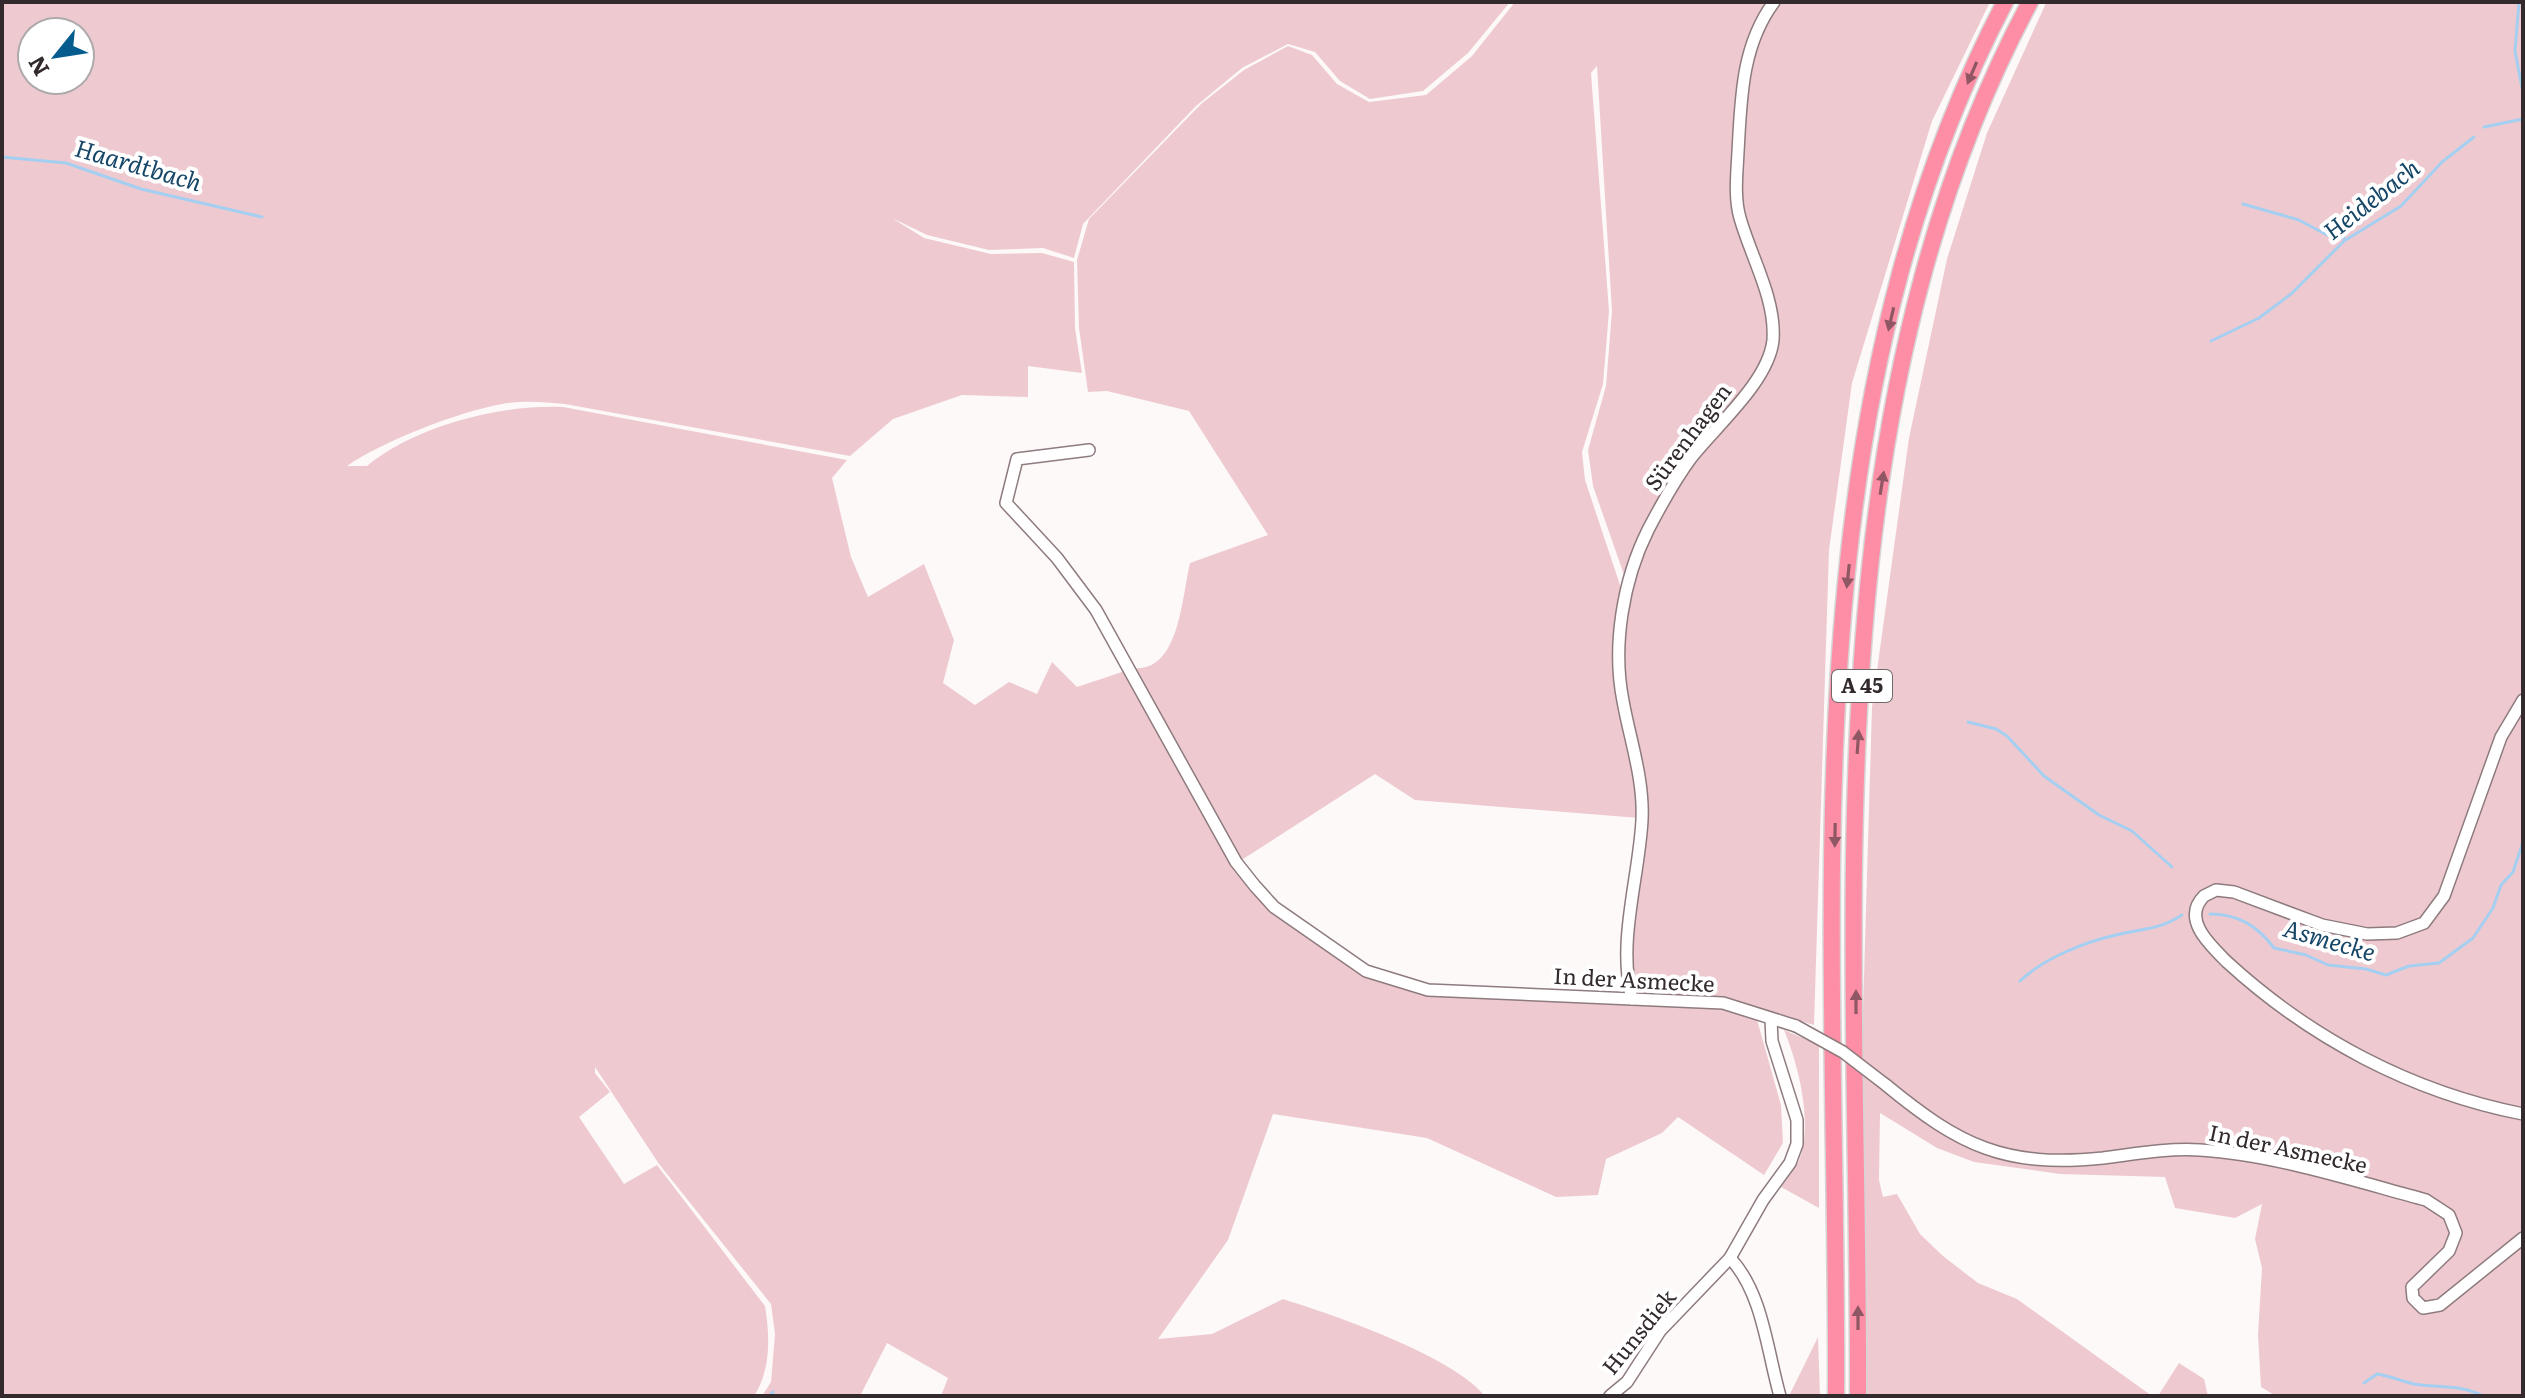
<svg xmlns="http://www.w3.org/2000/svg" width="2525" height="1398" viewBox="0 0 2525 1398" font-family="Literata,serif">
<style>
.green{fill:#eecad0;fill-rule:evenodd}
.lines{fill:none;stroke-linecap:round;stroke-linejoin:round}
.stream{stroke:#a5cff1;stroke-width:3}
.minor-casing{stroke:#8e7b7e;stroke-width:14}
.highway-casing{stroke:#d6d4d5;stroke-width:19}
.minor{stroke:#fff;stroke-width:11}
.highway{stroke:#fe8ea6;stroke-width:16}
.minor-bridge-casing{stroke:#8e7b7e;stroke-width:14;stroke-linecap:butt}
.minor-bridge{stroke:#fff;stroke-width:11}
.oneway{fill:#8e5763}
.labels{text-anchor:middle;stroke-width:8;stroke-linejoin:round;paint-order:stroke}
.shield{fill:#fff;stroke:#706a6b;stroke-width:2}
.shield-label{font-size:20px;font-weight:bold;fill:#322a2c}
.street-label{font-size:22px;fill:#322a2c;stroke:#fff}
.water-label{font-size:24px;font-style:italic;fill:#164667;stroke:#fff}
</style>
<rect width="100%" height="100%" fill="#fdf9f9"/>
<g class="green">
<path d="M2 2H1510L1468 53 1423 91 1370 99 1340 81 1315 52 1288 44 1242 68 1196 106 1083 224 1074 258 1043 248 989 250 927 235 892 218 924 238 991 254 1042 253 1074 262 1075 328 1082 373 1028 366V397L962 395 893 419 850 456 565 404C544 402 523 400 502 404 458 412 383 441 347 466H367C415 426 501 404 563 407L847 460 832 478 851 557 868 597 924 564 954 640 943 683 975 705 1009 682 1037 694 1052 662 1077 687 1128 670 1252 888 1363 975 1428 992 1722 1007 1756 1016 1781 1105 1783 1143 1764 1175 1678 1117 1662 1133 1606 1159 1598 1195 1556 1197 1427 1138 1273 1114 1228 1240 1158 1339 1212 1334 1283 1299C1336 1316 1451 1355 1485 1396H941L948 1378 887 1343 860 1396H762L771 1382 775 1334 771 1304 659 1164 595 1067V1073L610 1092 579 1117 624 1184 657 1165 765 1306C770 1336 771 1370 754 1396H2ZM32 32H80V80H32Z"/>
<path d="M1515 2H1990L1932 121 1852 383 1829 550 1814 1025 1722 999 1637 995 1630 957 1645 818 1641 772 1620 668 1630 592 1593 486 1588 450 1606 386 1612 311 1597 66 1591 73 1609 311 1603 384 1582 452 1585 480 1623 594 1616 669 1637 773 1639 818 1415 800 1375 774 1240 861 1134 668C1180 672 1182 595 1190 563L1268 535 1189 411 1107 391 1088 392 1079 328 1077 260 1089 219 1201 104 1244 70 1288 46 1312 55 1337 84 1369 102 1426 95 1472 56Z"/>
<path d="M2523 2V1396H2276L2261 1387 2258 1335 2262 1268 2255 1239 2262 1204 2235 1218 2175 1208 2165 1177 2060 1174 1974 1162 1937 1148 1880 1113 1879 1180 1883 1197 1897 1194 1920 1234 1943 1256 1978 1283 2017 1299 2152 1396H1865L1862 1045 1872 707 1909 438 1947 259 1987 133 2046 3Z"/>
<path d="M1784 1030 1819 1045V1208L1781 1187C1787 1178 1798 1166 1801 1155 1812 1119 1798 1064 1784 1030Z"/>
<path d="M1818 1337 1820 1396H1789Z"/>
<path d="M2179 1363 2204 1379 2208 1396H2158Z"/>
</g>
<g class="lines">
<g class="stream">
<path d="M2519 2 2515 51 2522 88"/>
<path d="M2484 127 2523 119"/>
<path d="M2 157 66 163 141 189 262 217"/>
<path d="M2243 204 2299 220 2327 235 2344 238"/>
<path d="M2211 341 2259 318 2291 294 2344 241 2401 206 2442 162 2474 137"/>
<path d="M1968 722 1996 729 2007 736 2044 776 2099 815 2132 831 2172 867"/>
<path d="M2210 914C2237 914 2257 925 2274 948L2306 955 2328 965 2366 969 2386 975 2409 966 2439 963 2473 938 2493 908 2501 885 2513 872 2523 842"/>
<path d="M2020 981C2044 958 2085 942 2116 935 2143 928 2157 931 2182 915"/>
<path d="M2364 1383 2377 1374C2390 1376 2401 1381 2414 1384 2438 1388 2460 1384 2483 1396"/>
<path d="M770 1396 773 1392"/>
</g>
<defs>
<g id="minor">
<path d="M1089 450 1017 459 1006 503 1057 558 1096 610 1236 862 1255 886 1274 907 1366 971 1428 990 1723 1003 1796 1026"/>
<path d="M2523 700 2501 737 2444 896 2424 923 2397 933 2367 934 2322 925 2234 892 2216 890 2204 896C2181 919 2210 945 2227 962 2310 1038 2411 1092 2523 1114"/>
<path d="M1632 999C1617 942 1639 878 1642 820 1644 779 1630 740 1623 701 1612 646 1623 580 1648 530 1661 505 1674 481 1691 458 1716 426 1769 381 1773 340 1776 299 1751 257 1740 218 1734 197 1737 174 1738 152 1741 101 1741 46 1774 2"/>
<path d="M1886 1085C1960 1146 2005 1168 2103 1158 2135 1154 2167 1148 2200 1150 2272 1154 2355 1181 2426 1200L2449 1215 2456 1233 2449 1251 2412 1287 2413 1298 2423 1308 2440 1305 2523 1238"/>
<path d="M1730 1258C1763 1293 1767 1351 1780 1396"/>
<path d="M1610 1396 1627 1382 1660 1331 1730 1258 1763 1200 1790 1163 1797 1144V1120L1772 1041 1771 1019"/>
</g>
<g id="highway">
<path d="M1836 1396C1839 933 1782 428 2005 2"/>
<path d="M1858 1396C1860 936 1805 423 2030 2"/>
</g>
</defs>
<use href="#minor" class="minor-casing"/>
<use href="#highway" class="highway-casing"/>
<use href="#minor" class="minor"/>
<use href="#highway" class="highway"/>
<defs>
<path id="minor-bridge" d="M1796 1026 1843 1052 1886 1085"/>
</defs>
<use href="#minor-bridge" class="minor-bridge-casing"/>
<use href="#minor-bridge" class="minor-bridge"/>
</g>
<defs><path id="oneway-solid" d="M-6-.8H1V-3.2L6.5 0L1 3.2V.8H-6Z" transform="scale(2)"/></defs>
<g class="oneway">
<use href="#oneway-solid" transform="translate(1972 73) rotate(113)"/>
<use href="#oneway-solid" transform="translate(1891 319) rotate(103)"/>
<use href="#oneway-solid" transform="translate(1882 483) rotate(-81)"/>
<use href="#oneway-solid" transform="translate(1848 576) rotate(96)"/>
<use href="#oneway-solid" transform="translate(1858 742) rotate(-86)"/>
<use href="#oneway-solid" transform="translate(1835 835) rotate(91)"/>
<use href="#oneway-solid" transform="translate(1856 1002) rotate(-90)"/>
<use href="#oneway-solid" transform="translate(1858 1318) rotate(-90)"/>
</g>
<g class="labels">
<rect class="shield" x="1832" y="670" width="60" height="32" rx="6"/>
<g class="shield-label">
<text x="1862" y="693">A 45</text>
</g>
<g class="street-label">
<text transform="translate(1688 437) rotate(-53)" y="8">Sürenhagen</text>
<text transform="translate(1634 980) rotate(3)" y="8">In der Asmecke</text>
<text transform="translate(2288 1149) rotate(12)" y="8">In der Asmecke</text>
<text transform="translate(1639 1332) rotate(-51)" y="8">Hunsdiek</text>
</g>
<g class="water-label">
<text transform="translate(138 166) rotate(16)" y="8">Haardtbach</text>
<text transform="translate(2372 200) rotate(-38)" y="8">Heidebach</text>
<text transform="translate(2329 941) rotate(16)" y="8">Asmecke</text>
</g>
</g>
<rect width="2525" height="1398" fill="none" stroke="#322a2c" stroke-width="8"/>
<g transform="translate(56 56) rotate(240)"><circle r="38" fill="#ffffff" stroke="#adaaab" stroke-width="2"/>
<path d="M0-6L14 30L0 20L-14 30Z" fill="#045c8e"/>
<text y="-12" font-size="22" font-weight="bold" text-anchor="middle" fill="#322a2c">N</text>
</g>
</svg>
